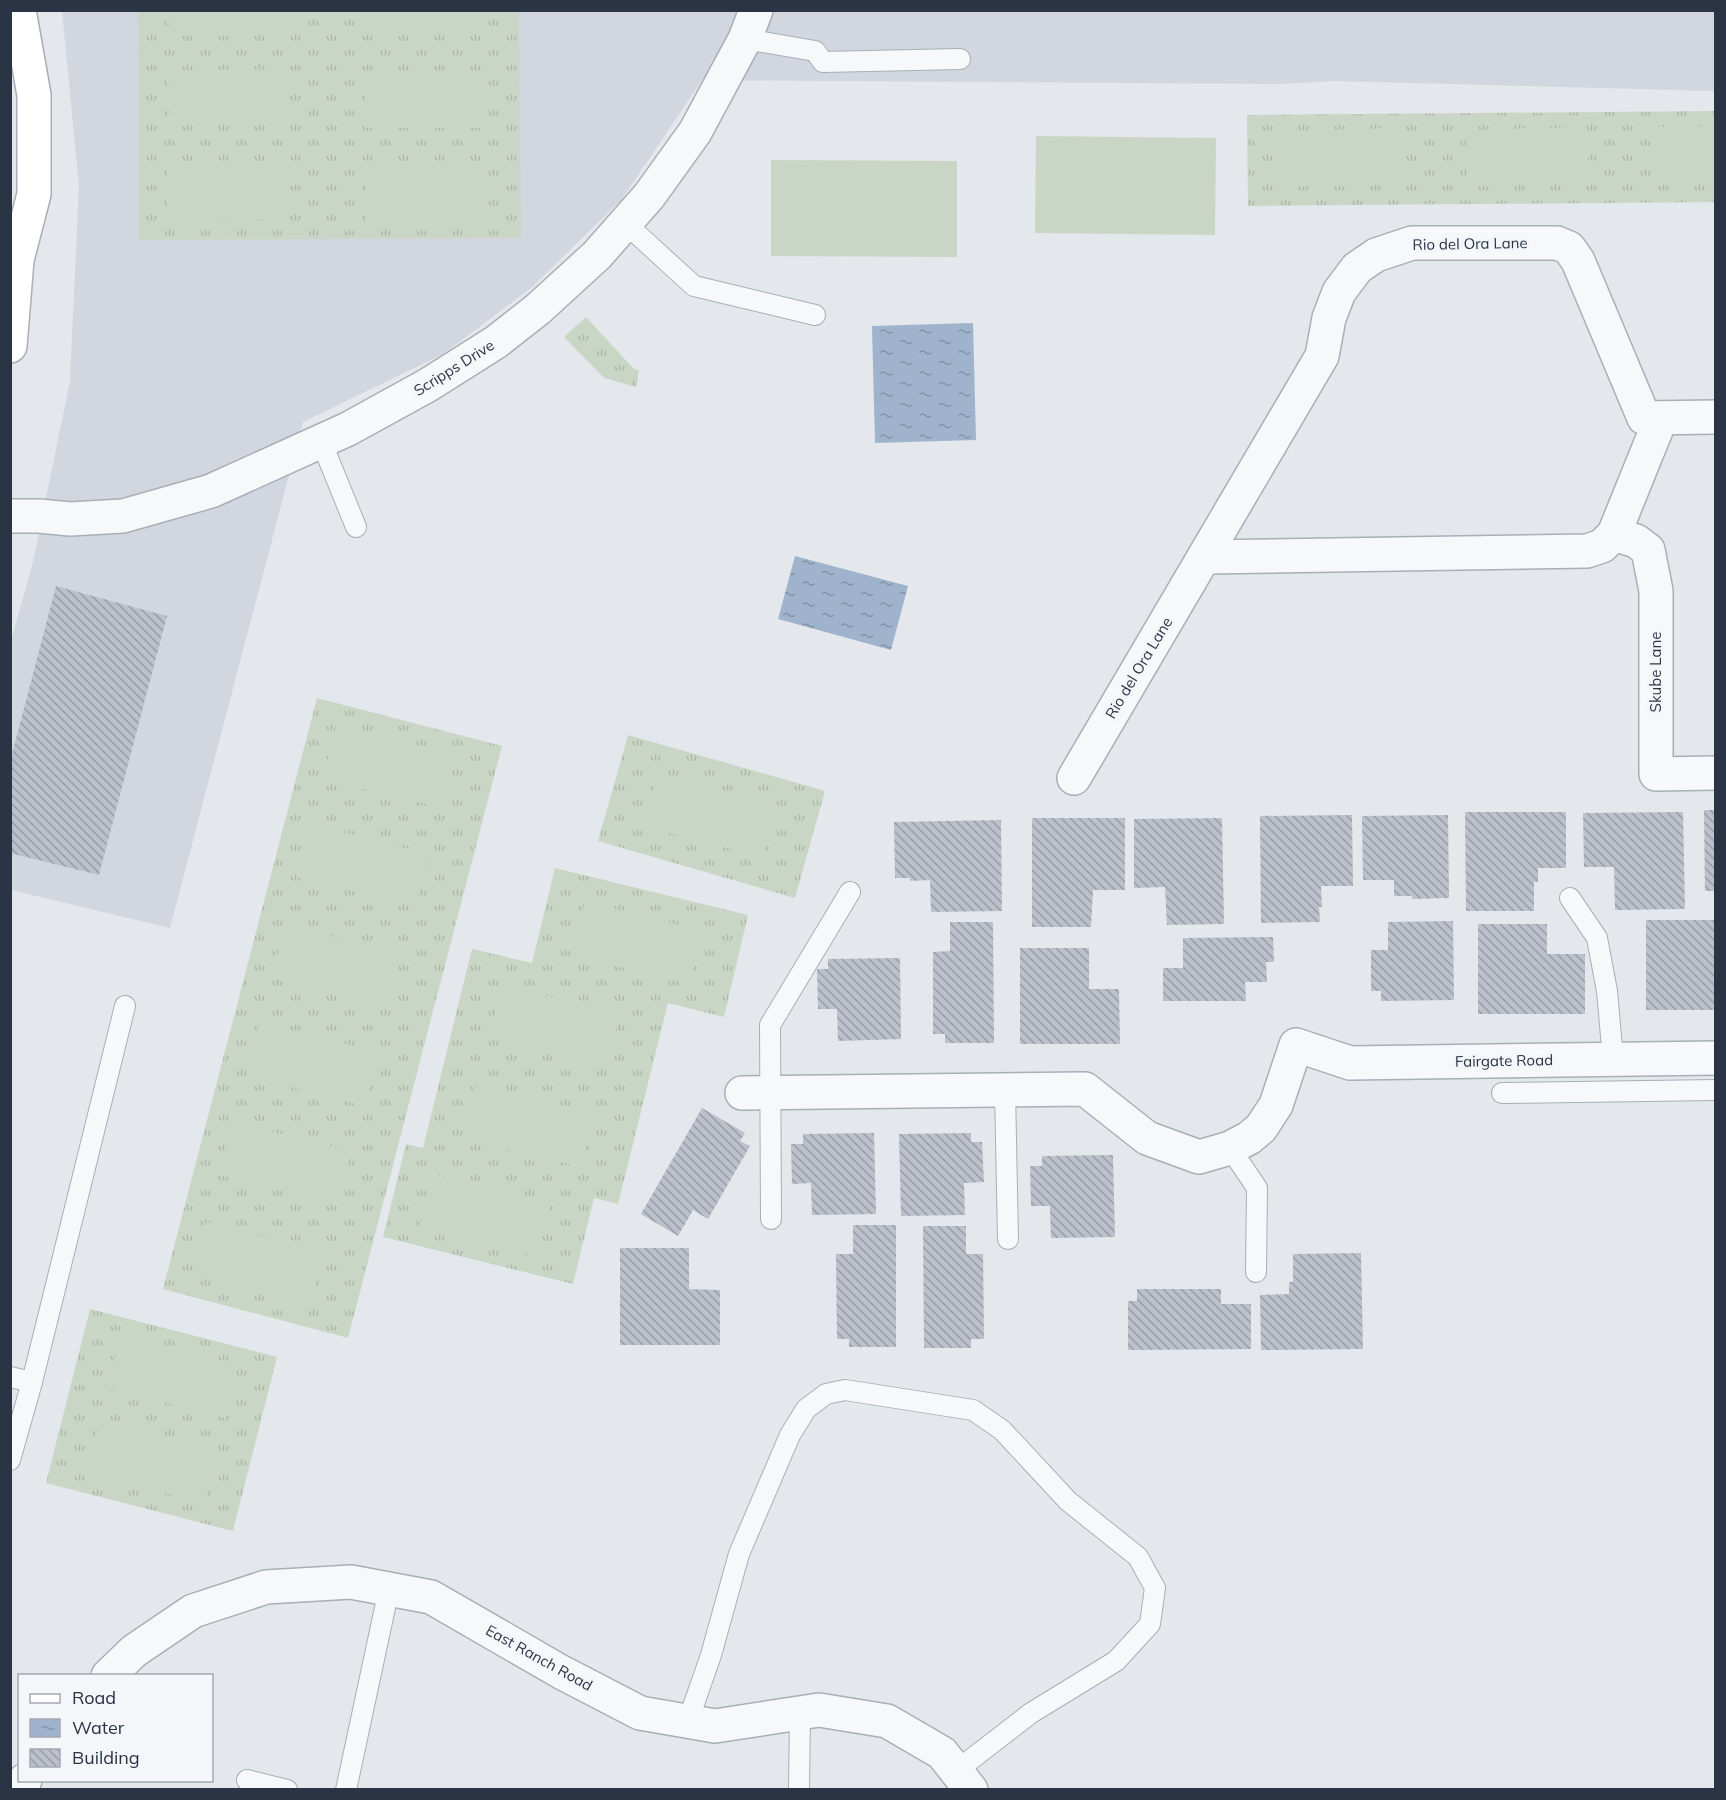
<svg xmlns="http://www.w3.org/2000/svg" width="1726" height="1800" viewBox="0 0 1726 1800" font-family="Mulish,sans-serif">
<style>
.built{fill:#d2d6de}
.grass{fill:url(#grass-tufts)}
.pitch{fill:#c9d6c5}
.water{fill:url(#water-ripples)}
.building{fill:url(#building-back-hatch)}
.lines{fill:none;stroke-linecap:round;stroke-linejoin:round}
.lane-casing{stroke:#a9aeb7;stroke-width:22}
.street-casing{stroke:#a9aeb7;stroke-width:36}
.secondary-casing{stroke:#a9aeb7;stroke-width:36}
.lane{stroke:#f7f8fa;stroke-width:20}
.street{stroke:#f7f8fa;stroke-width:33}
.secondary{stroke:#fff;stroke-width:33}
.labels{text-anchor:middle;stroke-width:6;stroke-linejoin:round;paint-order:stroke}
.street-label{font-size:15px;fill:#2b3445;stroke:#f4f6f9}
</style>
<defs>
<pattern id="grass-tufts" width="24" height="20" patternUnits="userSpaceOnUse" patternTransform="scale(1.5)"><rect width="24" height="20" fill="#c9d6c5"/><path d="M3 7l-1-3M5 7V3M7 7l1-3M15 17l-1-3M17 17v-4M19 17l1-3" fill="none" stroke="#adb8ab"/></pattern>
<pattern id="water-ripples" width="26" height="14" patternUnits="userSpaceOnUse" patternTransform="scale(1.5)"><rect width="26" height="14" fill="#9fb4cc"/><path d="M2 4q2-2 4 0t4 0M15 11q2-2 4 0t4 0" fill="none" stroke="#8293a7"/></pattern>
<pattern id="building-back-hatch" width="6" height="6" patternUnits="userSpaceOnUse" patternTransform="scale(1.5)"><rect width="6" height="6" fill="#bbc0ca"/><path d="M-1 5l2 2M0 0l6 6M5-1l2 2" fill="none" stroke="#989da6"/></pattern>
</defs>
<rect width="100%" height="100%" fill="#e4e7ec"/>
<path class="built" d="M62 11H1715V91L1334 81 1280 84 702 80 622 199 531 288 443 354 303 422 170 928 11 890V641L33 562 70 381 79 185Z"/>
<g class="grass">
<path d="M138 11H519L521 238 139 240Z"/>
<path d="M1715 111V202L1248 206 1247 115Z"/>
<path d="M586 317 633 368 639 371 636 387 604 378 564 337Z"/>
<path d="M317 698 502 746 348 1338 163 1289Z"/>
<path d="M628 735 825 791 795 898 598 841Z"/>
<path d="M555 868 748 915 724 1017 668 1003 618 1204 594 1198 573 1284 383 1237 406 1144 423 1148 472 949 532 963Z"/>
<path d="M90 1309 277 1357 233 1531 46 1483Z"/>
</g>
<g class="pitch">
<path d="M169 11H289V35L169 36Z"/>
<path d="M364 11H484V34L364 35Z"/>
<path d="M289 69V125H169L168 70Z"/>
<path d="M364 72H485V128H365Z"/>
<path d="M1715 126V182L1651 183 1650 127Z"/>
<path d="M1587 127 1589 183 1467 186 1466 130Z"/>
<path d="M1400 128 1401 184 1280 187 1279 131Z"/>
<path d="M1036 136 1216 138 1215 235 1035 233Z"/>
<path d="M771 160 957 161V257L771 256Z"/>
<path d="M167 165H288V220L168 221Z"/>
<path d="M485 166V222L365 223V167Z"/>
<path d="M336 725 454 755 441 808 323 779Z"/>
<path d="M658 773 776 803 762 857 645 827Z"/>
<path d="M311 824 428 854 415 907 297 877Z"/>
<path d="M585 901 702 931 689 984 572 955Z"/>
<path d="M285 924 402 954 389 1007 271 978Z"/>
<path d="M503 985 620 1014 607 1068 489 1039Z"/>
<path d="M260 1022 378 1052 364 1106 246 1076Z"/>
<path d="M476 1084 594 1114 580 1167 462 1138Z"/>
<path d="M233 1122 351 1151 337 1205 220 1175Z"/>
<path d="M433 1174 551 1204 537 1257 420 1227Z"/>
<path d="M206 1222 324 1252 310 1305 193 1275Z"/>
<path d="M121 1335 238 1365 225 1418 107 1388Z"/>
<path d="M100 1419 218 1449 204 1503 86 1473Z"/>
</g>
<g class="water">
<path d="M973 323 976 440 875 443 872 326Z"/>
<path d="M795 556 908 586 891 650 778 619Z"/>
</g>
<g class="building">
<path d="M56 586 167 616 99 875 10 853V762Z"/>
<path d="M1704 810H1716V891H1705Z"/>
<path d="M1465 812H1566V868H1538V882H1534V911H1466Z"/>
<path d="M1683 812 1685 909 1615 910 1614 867H1584L1583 813Z"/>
<path d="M1352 815 1353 886H1321L1322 907H1319L1320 922 1261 923 1260 816Z"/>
<path d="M1448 815 1449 898 1412 899V896H1394V880H1363L1362 816Z"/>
<path d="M1032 818H1125V890H1093L1091 927H1032Z"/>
<path d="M1222 818 1224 924 1167 925 1165 887 1134 888V819Z"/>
<path d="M1001 820 1002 911 931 912 930 880 910 881V878H895L894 822Z"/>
<path d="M1646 920H1715L1716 1010H1646Z"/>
<path d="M1453 921 1454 1000 1381 1001V991H1371V950H1388V922Z"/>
<path d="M950 922H993L994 1043H945V1034H933V952L950 951Z"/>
<path d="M1478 924H1547V954H1585V1014H1478Z"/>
<path d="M1273 937 1274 962H1266L1267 982H1245L1246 1001H1163V968H1183V938Z"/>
<path d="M1020 948H1089V989H1119L1120 1044H1020Z"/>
<path d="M900 958 901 1039 838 1041 837 1009H818L817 969H828V959Z"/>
<path d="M702 1108 745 1133 740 1141 750 1146 708 1219 693 1210 678 1236 641 1214Z"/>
<path d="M874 1133 876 1214 812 1215 811 1183 792 1184 791 1144H803V1134Z"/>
<path d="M971 1133V1142H982L984 1182 964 1183 965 1215 901 1216 899 1134Z"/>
<path d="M1113 1155 1115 1237 1051 1238 1050 1206H1031L1030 1166H1042V1156Z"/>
<path d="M853 1225H896V1347H849V1339H837L836 1254H853Z"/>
<path d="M923 1226H966V1254H983L984 1339H971V1348H924Z"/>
<path d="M620 1248H689V1289L720 1290V1345H620Z"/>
<path d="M1361 1253 1363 1349 1261 1350 1260 1295 1289 1294V1282H1293V1254Z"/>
<path d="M1137 1289H1221V1304H1251V1349L1128 1350V1301H1137Z"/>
</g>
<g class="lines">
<defs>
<g id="lane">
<path d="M745 39 815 51 823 62 960 59"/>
<path d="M625 223 694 286 815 315"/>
<path d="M321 441 356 527"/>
<path d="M1570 898 1597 938 1607 991 1613 1059"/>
<path d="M1005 1090 1008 1239"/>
<path d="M1502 1093 1716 1090"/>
<path d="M1230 1148 1257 1188 1256 1272"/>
<path d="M771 1219 770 1025 850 892"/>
<path d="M10 1377 32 1382 10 1460"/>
<path d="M32 1382 125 1006"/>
<path d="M688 1721 711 1655 739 1554 790 1435 806 1409 826 1394 845 1390 973 1410 1002 1430 1068 1501 1138 1557 1155 1588 1150 1624 1116 1661 1031 1713 956 1771"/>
<path d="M247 1780 287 1790"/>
<path d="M346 1790 389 1589"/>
<path d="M799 1790 800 1713"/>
</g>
<g id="street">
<path d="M10 516H39L70 519 123 516 211 491 348 429 428 385 496 342 538 309 597 255 649 196 695 132 745 39 756 10"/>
<path d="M1614 534 1636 541 1648 550 1656 591V774L1716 773"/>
<path d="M1205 557 1587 551 1602 546 1614 534 1661 418"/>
<path d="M1074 778 1322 356 1329 318 1339 292 1357 268 1376 255 1412 243H1557L1569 248 1578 261 1644 418 1716 417"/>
<path d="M742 1093 1085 1089 1147 1138 1199 1157 1230 1148 1249 1138 1261 1128 1276 1105 1296 1045 1350 1063 1716 1058"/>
<path d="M108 1676 134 1651 193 1611 266 1587 351 1582 431 1597 561 1672 640 1713 715 1726 819 1710 887 1721 942 1753 971 1790"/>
<path d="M20 1790 25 1780"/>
</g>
<path id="secondary" d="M10 346 17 260 34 194V95L19 10"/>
</defs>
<use href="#lane" class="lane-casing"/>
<use href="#street" class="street-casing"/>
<use href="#secondary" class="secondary-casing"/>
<use href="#lane" class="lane"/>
<use href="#street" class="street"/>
<use href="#secondary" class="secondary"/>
</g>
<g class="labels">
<g class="street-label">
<text transform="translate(1470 244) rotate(-1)" y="5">Rio del Ora Lane</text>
<text transform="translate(454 368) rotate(-32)" y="5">Scripps Drive</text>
<text transform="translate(1139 668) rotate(-59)" y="5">Rio del Ora Lane</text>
<text transform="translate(1656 672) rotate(-90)" y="5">Skube Lane</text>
<text transform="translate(1504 1061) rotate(-1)" y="5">Fairgate Road</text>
<text transform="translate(539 1658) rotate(29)" y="5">East Ranch Road</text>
</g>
</g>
<rect width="1726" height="1800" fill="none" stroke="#2b3445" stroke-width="24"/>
<rect x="18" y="1674" width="195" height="108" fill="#f4f6f9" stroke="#a4a8b1" stroke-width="1.5"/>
<rect x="30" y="1694" width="30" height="9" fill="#ffffff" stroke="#a4a8b1" stroke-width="1.5"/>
<text x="72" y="1704" font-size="18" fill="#2b3445">Road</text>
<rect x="30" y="1719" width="30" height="18" fill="url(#water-ripples)" stroke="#a4a8b1" stroke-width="1.5"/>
<text x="72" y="1734" font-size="18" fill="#2b3445">Water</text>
<rect x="30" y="1749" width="30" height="18" fill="url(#building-back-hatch)" stroke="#a4a8b1" stroke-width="1.5"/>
<text x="72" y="1764" font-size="18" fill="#2b3445">Building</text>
</svg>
